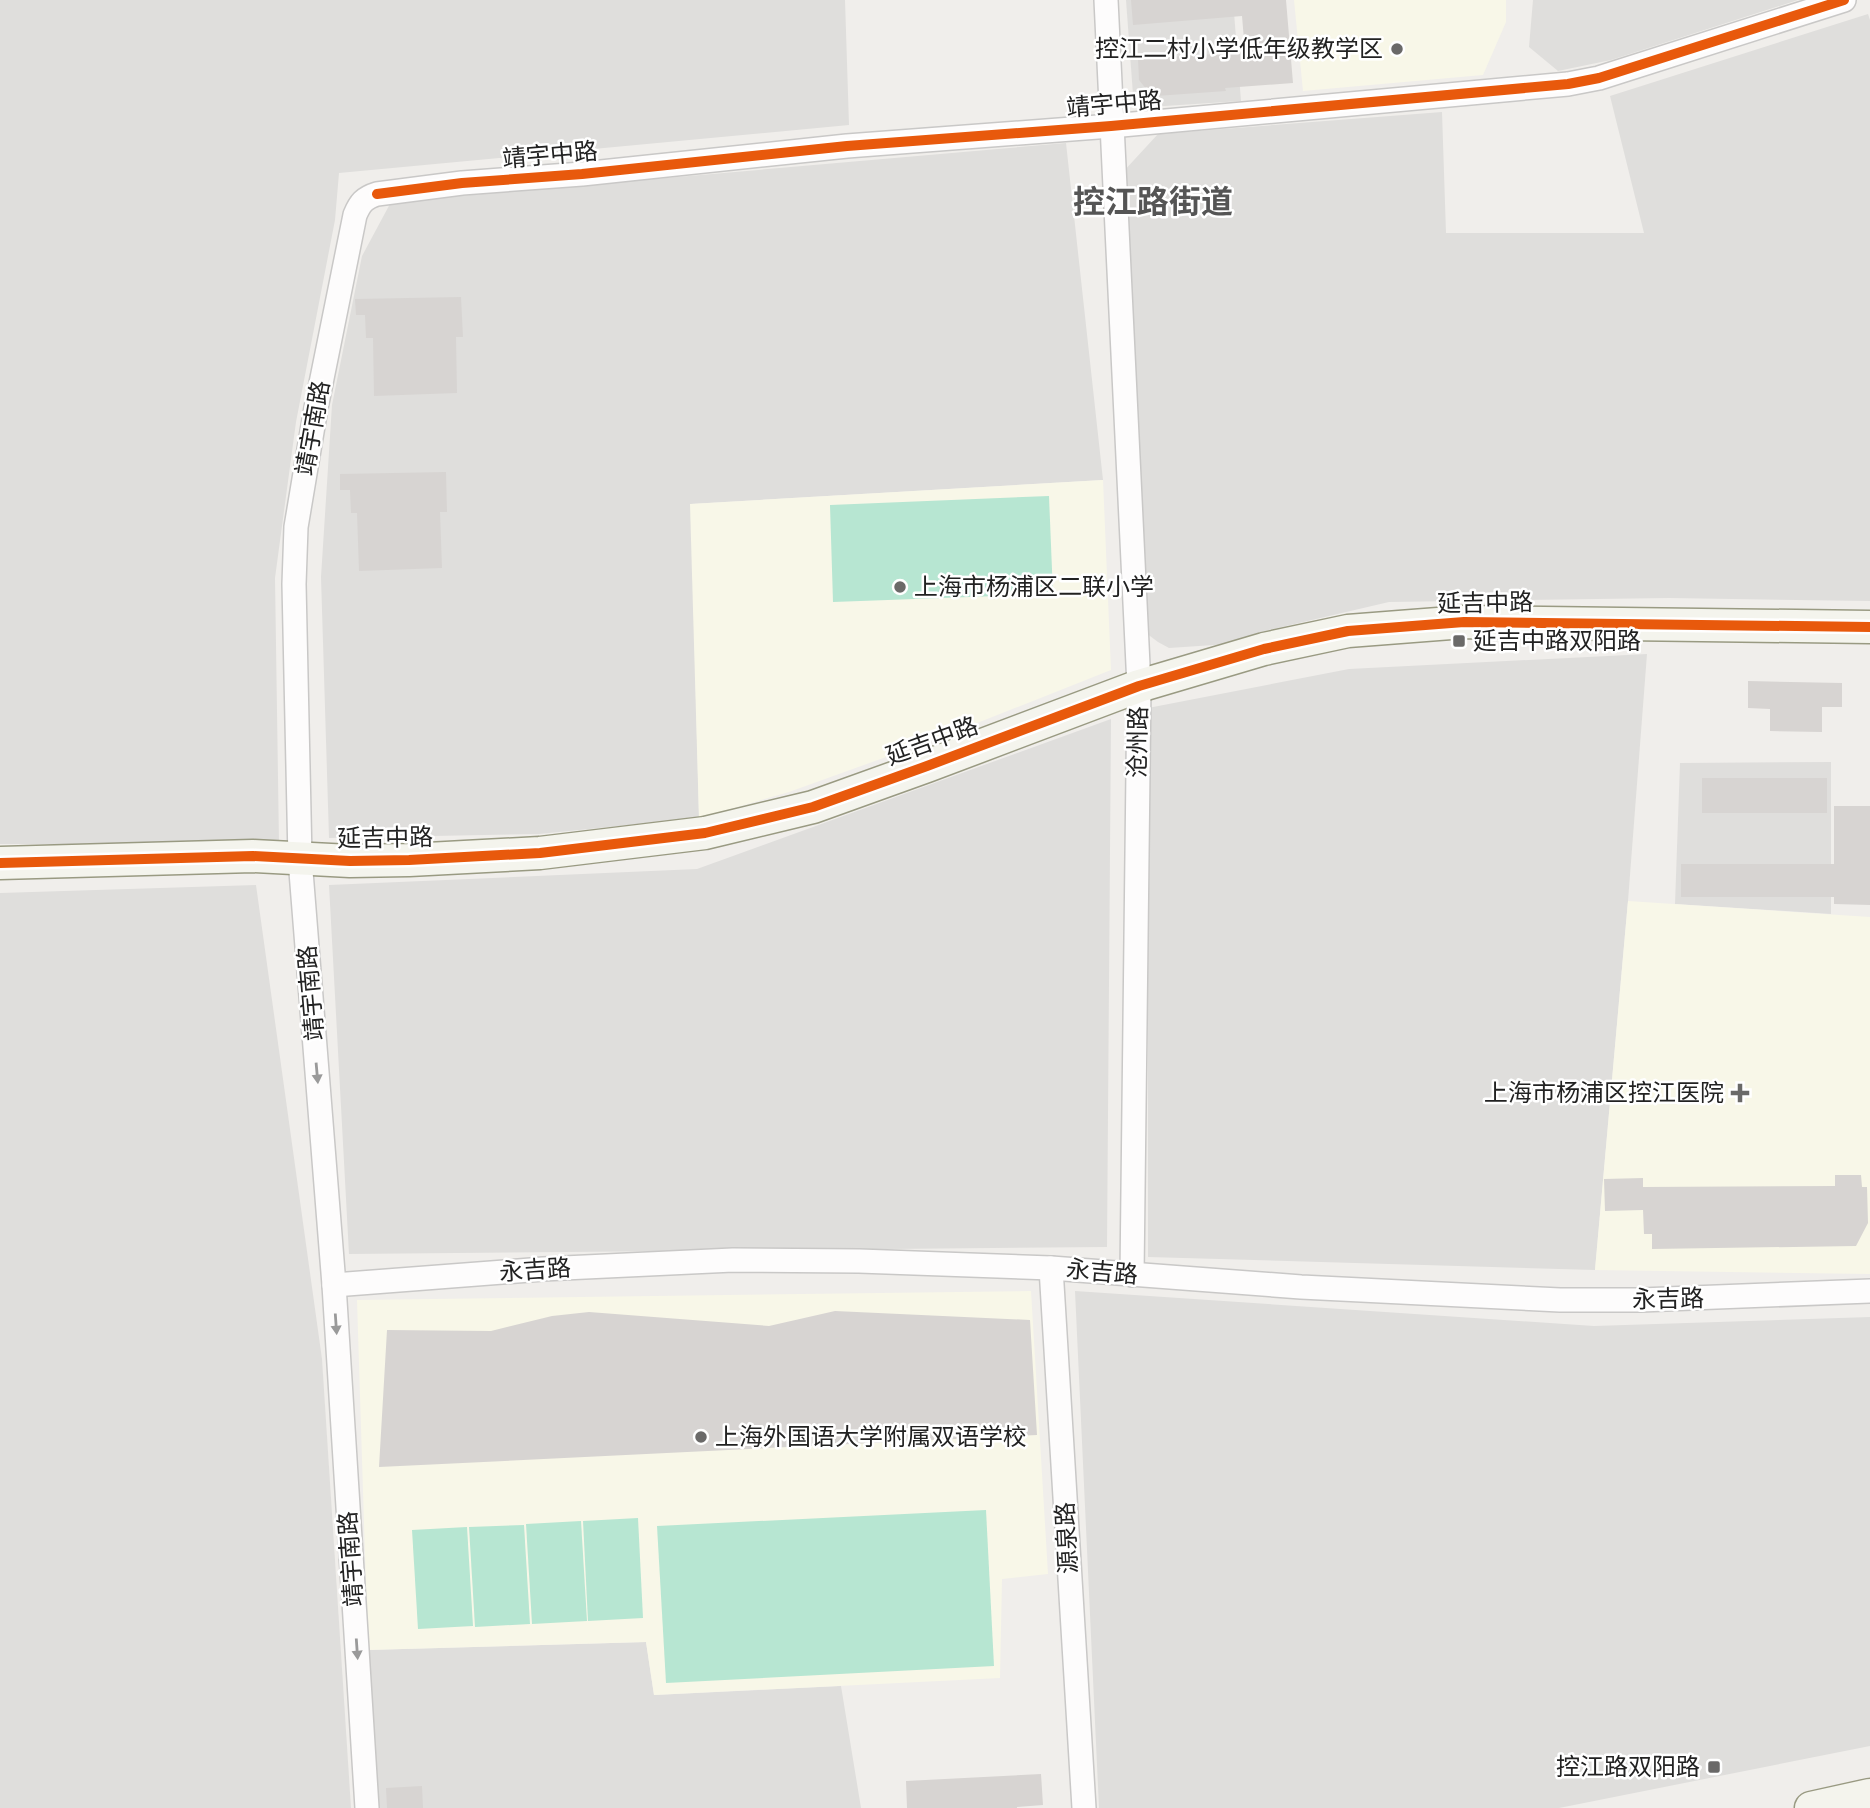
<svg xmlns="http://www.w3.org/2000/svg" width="1870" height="1808" viewBox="0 0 1870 1808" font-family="'Fira Sans','Noto Sans SC',sans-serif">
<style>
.residential{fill:#dfdedc}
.education{fill:#f8f7e8}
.pitch{fill:#b7e6d2}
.building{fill:#d7d4d2}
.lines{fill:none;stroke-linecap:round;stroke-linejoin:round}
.street-casing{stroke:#c9c8c7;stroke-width:26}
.secondary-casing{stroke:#999a82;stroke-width:35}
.street{stroke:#fdfcfc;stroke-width:23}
.secondary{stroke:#f4f4ed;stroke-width:32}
.cycleway-casing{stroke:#fff;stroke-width:15}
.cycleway{stroke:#e8590c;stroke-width:10}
.oneway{fill:#9a9a9a}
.poi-dot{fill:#6a6968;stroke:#fff;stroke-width:2.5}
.labels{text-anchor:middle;stroke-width:5;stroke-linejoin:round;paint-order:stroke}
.poi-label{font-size:24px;fill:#222;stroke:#fff;text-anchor:end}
.street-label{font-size:24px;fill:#222;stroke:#fff}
.district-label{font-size:32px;font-weight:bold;fill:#555;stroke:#fff}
</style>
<rect width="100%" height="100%" fill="#f0eeeb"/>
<g class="residential">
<path d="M0 0H845L849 125 339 173 335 220 296 422 275 578 279 844H0Z"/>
<path d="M1126 0H1233L1241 101 1134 108Z"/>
<path d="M1533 0H1798L1611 60 1558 71 1529 47Z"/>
<path d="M1868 14 1870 20V601L1669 598 1389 602 1260 632 1229 644 1169 648 1158 642 1146 633 1122 173 1158 134 1442 112 1446 233H1644L1610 96Z"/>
<path d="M1066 143 1103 480 691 504 699 818 539 834 329 838 321 577 332 405 362 256 391 202Z"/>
<path d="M1647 654 1628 901 1595 1270 1148 1257V708L1349 669Z"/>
<path d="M1111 719 1107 1247 349 1254 329 885 697 869Z"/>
<path d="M1831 762V914L1675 904 1680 763Z"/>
<path d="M256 885 322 1359 351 1808H0V893Z"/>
<path d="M1075 1291 1594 1326 1870 1317V1746L1559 1808H1099Z"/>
<path d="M646 1642 654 1695 841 1686 861 1808H379L368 1650Z"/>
</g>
<g class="education">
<path d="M1294 0H1506V22L1483 75 1303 91Z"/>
<path d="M1103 480 1111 670 947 735 789 792 699 818 690 504Z"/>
<path d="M1628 901 1870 917V1274L1595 1270Z"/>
<path d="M1031 1291 1048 1574 1002 1579 1000 1678 654 1695 646 1642 368 1650 357 1300Z"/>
</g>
<g class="pitch">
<path d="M1049 496 1053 594 833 602 830 505Z"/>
<path d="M986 1510 994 1666 666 1683 657 1526Z"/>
<path d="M638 1518 643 1618 588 1621 583 1521Z"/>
<path d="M581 1521 587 1621 532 1624 526 1524Z"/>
<path d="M524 1525 530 1624 475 1627 469 1527Z"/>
<path d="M467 1527 473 1626 418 1629 412 1530Z"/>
</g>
<g class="building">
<path d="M1131 0H1286L1293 83 1225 88 1226 91 1156 96 1147 90 1139 80 1138 59 1245 52 1242 16 1133 25Z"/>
<path d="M461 297 463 337H456L457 393 374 396 373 338H366L365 315H356L355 299Z"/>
<path d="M446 472 447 512H440L442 568 359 571 357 513H351L350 490H340V474Z"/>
<path d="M1748 681 1842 683V707H1822V732L1770 731V709L1748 708Z"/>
<rect x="1702" y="778" width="125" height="35"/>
<path d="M1834 806H1870V905L1834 904V897H1681V864H1834Z"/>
<path d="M1835 1175H1861L1862 1187H1867L1868 1223 1856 1246 1652 1249V1234H1644L1643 1210 1605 1211 1604 1179 1643 1178V1187L1835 1186Z"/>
<path d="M835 1311 1030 1320 1037 1435 379 1467 387 1330 491 1331 552 1316 589 1312 769 1326Z"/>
<path d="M1041 1774 1043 1805 1017 1807V1808H907L906 1781Z"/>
<path d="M422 1786 423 1808H387L386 1788Z"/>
</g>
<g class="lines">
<defs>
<g id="street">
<path d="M1106 0 1139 686 1132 1275"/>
<path d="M1051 1268 1084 1808"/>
<path d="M334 1285 543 1269 733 1260 859 1261 1051 1268 1301 1287 1560 1300H1641L1870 1291"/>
<path d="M367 1808 334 1285 300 859 294 584 296 527 316 408 355 215C360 203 364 198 377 194L462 183 582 174 847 146 1111 126 1568 84 1599 78 1844 0"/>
</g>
<g id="secondary">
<path d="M0 863 253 856 350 861 409 860 540 853 705 833 813 807 927 766 1139 686 1264 649 1348 631 1464 622 1870 627"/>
<path d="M1811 1808 1870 1795"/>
</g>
</defs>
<use href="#street" class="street-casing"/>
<use href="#secondary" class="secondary-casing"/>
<use href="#street" class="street"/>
<use href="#secondary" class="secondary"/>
<defs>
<g id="cycleway">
<path d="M377 194 462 183 582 174 847 146 1111 126 1568 84 1599 78 1844 0"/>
<path d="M0 863 253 856 350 861 409 860 540 853 705 833 813 807 927 766 1139 686 1264 649 1348 631 1464 622 1870 627"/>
</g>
</defs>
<use href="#cycleway" class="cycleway-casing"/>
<use href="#cycleway" class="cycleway"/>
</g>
<defs><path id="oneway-solid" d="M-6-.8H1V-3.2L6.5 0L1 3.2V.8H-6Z" transform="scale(1.75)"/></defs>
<g class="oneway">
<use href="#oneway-solid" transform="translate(317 1073) rotate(85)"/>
<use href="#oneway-solid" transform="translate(336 1324) rotate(86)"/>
<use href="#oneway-solid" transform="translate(357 1649) rotate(86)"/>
</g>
<g class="poi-dot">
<circle cx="1397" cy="49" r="7"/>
<circle cx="900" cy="587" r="7"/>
<rect x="1452" y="634" width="14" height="14" rx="3.5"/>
<path d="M1736.5 1082.5h7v7h7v7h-7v7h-7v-7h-7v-7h7z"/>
<circle cx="701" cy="1437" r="7"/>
<rect x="1707" y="1760" width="14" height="14" rx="3.5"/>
</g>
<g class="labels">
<g class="poi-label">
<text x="1383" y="57">控江二村小学低年级教学区</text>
<text x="914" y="595" text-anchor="start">上海市杨浦区二联小学</text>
<text x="1473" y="649" text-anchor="start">延吉中路双阳路</text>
<text x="1724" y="1101">上海市杨浦区控江医院</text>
<text x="715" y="1445" text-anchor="start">上海外国语大学附属双语学校</text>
<text x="1700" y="1775">控江路双阳路</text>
</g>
<g class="street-label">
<text transform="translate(1114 104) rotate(-5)" y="8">靖宇中路</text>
<text transform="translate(550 155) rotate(-5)" y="8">靖宇中路</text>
<text transform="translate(313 428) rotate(-80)" y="8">靖宇南路</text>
<text transform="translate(1485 603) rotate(-1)" y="8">延吉中路</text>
<text transform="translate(932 741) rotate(-20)" y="8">延吉中路</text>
<text transform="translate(1138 742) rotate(-89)" y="8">沧州路</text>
<text transform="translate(385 838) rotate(-1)" y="8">延吉中路</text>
<text transform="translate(311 993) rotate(-95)" y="8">靖宇南路</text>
<text transform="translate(535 1270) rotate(-4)" y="8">永吉路</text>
<text transform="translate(1102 1272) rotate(5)" y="8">永吉路</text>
<text transform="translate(1668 1299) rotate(-1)" y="8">永吉路</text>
<text transform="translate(1067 1538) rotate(-93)" y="8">源泉路</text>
<text transform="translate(351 1559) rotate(-94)" y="8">靖宇南路</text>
</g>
<g class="district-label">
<text x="1153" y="213">控江路街道</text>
</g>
</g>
</svg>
